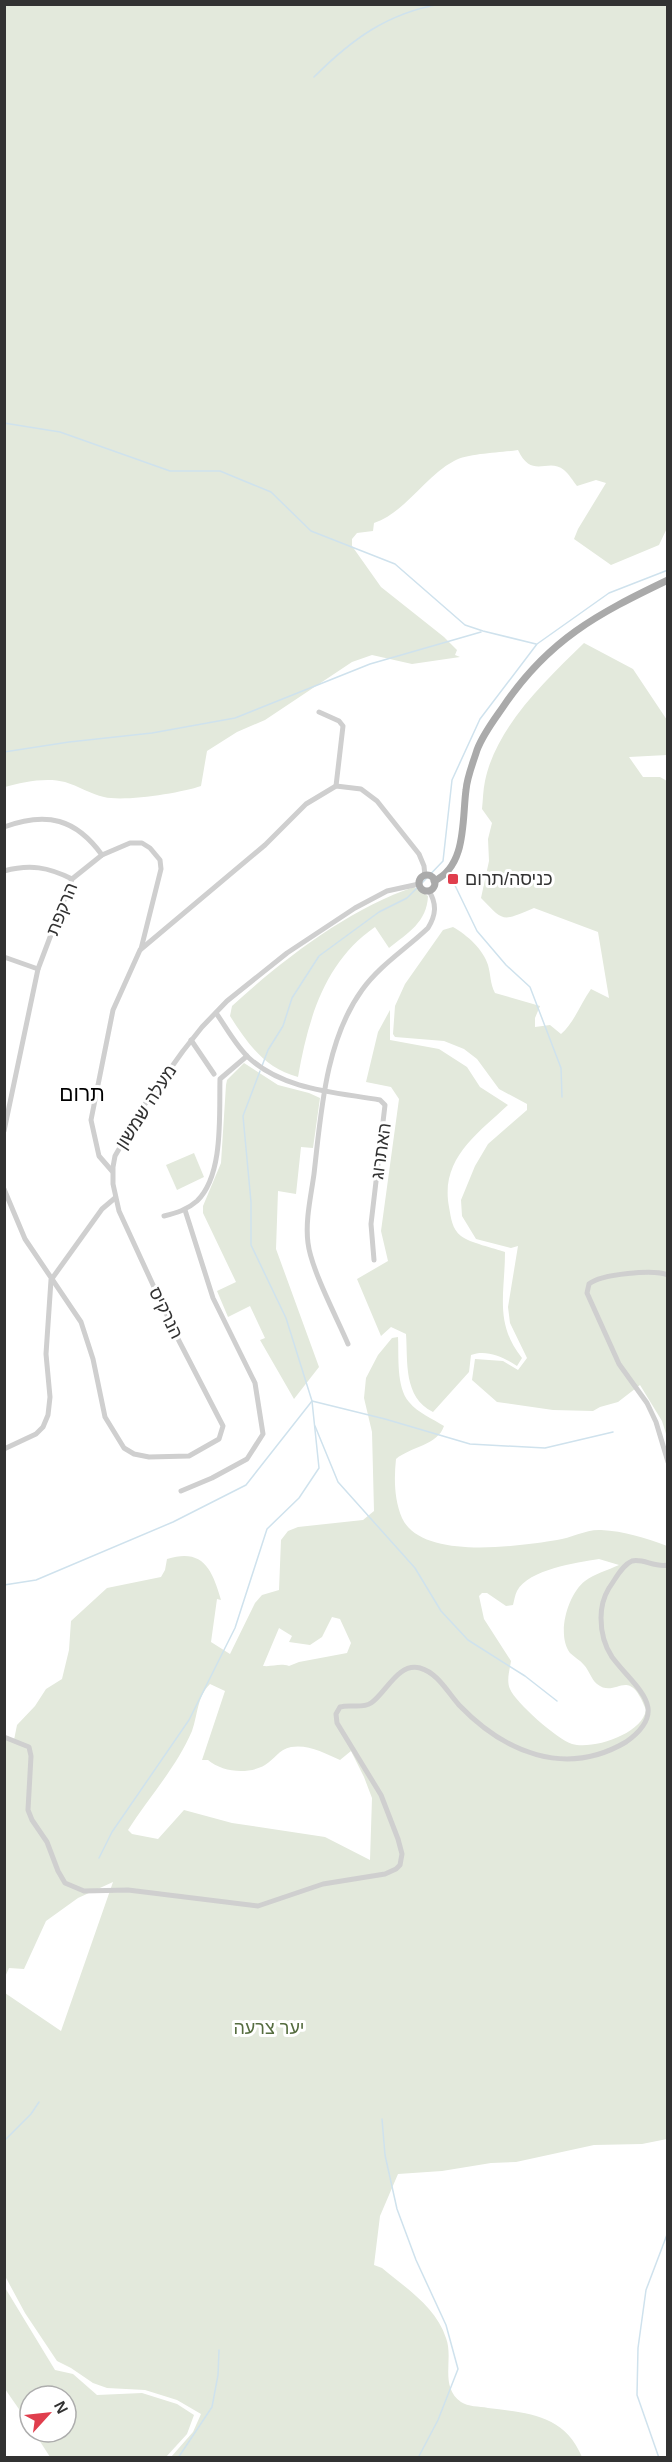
<svg xmlns="http://www.w3.org/2000/svg" width="672" height="2462" viewBox="0 0 672 2462" font-family="Arial,Heebo,sans-serif">
<style>
.green{fill:#e3e9dc;fill-rule:evenodd}
.lines{fill:none;stroke-linecap:round;stroke-linejoin:round}
.stream{stroke:#cfe2ed;stroke-width:1.5}
.minor{stroke:#cfcfcf;stroke-width:5}
.major{stroke:#aaa;stroke-width:7}
.poi-dot{fill:#e03e4d;stroke:#fff;stroke-width:2}
.labels{text-anchor:middle;stroke-width:6;stroke-linejoin:round;paint-order:stroke}
.poi-label{font-size:18px;fill:#323232;stroke:#fff;text-anchor:start}
.street-label{font-size:18px;fill:#323232;stroke:#fff}
.park-label{font-size:18px;fill:#566d40;stroke:#fff}
.quarter-label{font-size:21px;fill:#000;stroke:#fff}
</style>
<rect width="100%" height="100%" fill="#fff"/>
<g class="green">
<path d="M5 4 667 5 668 526 659 545 611 565 574 539 578 529 606 483 596 480 577 486C573 481 569 474 564 470 548 457 532 480 518 450 501 453 469 453 454 461 424 477 406 512 374 523L373 531 357 533 352 539V546L381 587 444 637 457 650 455 655 460 657 412 664 372 655 352 662 265 720 237 732 207 751 201 786C181 793 124 802 104 797 91 794 78 786 65 782 47 777 22 782 5 787Z"/>
<path d="M584 643 633 669 667 720V755L629 757 643 777H660L667 781V1437L662 1421 640 1385 618 1402 600 1407 593 1411 553 1410 497 1402 472 1380 475 1359 503 1361 518 1370 527 1358 510 1323 508 1307 518 1246 511 1248 476 1239 462 1216 461 1200 475 1166 488 1144 527 1110V1104L499 1089 477 1059 464 1049 444 1041 395 1037 393 1034 395 1006 405 984 443 930 453 927C467 935 483 949 488 965 491 976 490 983 495 993L540 1006 535 1018V1027L550 1025 561 1034C574 1023 581 1003 591 989L609 998 598 932 534 908C502 921 505 923 481 898L489 861 488 839 492 823 482 809C483 800 483 790 485 781 496 727 545 681 584 643Z"/>
<path d="M414 887 428 896C427 922 408 933 389 948L375 927C324 962 308 1020 298 1077 264 1068 248 1044 230 1016L232 1006C282 960 350 908 414 887Z"/>
<path d="M390 1010V1040L439 1049 467 1067 480 1087 508 1105C477 1134 440 1159 449 1207 451 1218 452 1229 461 1236 470 1243 494 1248 505 1252 505 1293 494 1323 522 1358L517 1366C504 1357 486 1349 471 1355L469 1372 433 1412C403 1397 408 1362 406 1334L391 1327 381 1336 357 1279 388 1261 381 1231 399 1099 391 1087 366 1082 378 1032Z"/>
<path d="M244 1063 278 1085 309 1093 320 1098 313 1148 301 1147 296 1194 278 1191 276 1249 319 1367 294 1399 260 1340 265 1338 250 1306 228 1317 217 1291 236 1282 203 1213V1206L221 1163 226 1085 227 1080Z"/>
<path d="M194 1153 204 1177 177 1190 166 1165Z"/>
<path d="M398 1337C399 1356 396 1387 409 1402 418 1413 433 1419 444 1426 438 1445 410 1447 396 1459 394 1478 394 1499 402 1518 422 1561 519 1546 557 1540 571 1538 587 1529 601 1530 624 1531 646 1538 667 1546V2139L642 2144 594 2145 516 2162 491 2163 442 2171 398 2174 380 2216 374 2265 382 2268C406 2288 436 2307 446 2338 454 2359 439 2386 461 2402 468 2407 479 2406 488 2408 528 2413 564 2414 582 2457H171L193 2432 201 2414 177 2400 145 2390 107 2388 93 2383 71 2368 57 2361 25 2313 5 2276V1993L61 2031 113 1882 78 1898 46 1921 24 1969 9 1968 5 1977V1738L14 1740 17 1725 35 1706 46 1689 62 1679 69 1650 71 1621 107 1588 161 1577 165 1570 167 1559C203 1548 212 1569 221 1600L217 1599 211 1642 230 1654 255 1603 262 1595 279 1590 281 1540 288 1531 298 1527 363 1520 374 1511 372 1432 364 1398 366 1378 378 1355 392 1338ZM599 1559 619 1565C608 1570 594 1574 585 1581 568 1594 556 1634 570 1653 574 1657 580 1660 584 1665 589 1670 591 1679 597 1684 617 1700 628 1663 646 1710 642 1734 593 1750 572 1744 558 1740 515 1702 510 1689 506 1680 510 1669 511 1661L484 1619 479 1596 482 1593H487L506 1606 513 1605C514 1601 515 1595 517 1591 529 1569 576 1563 599 1559ZM332 1617 340 1619 351 1643 347 1653 299 1662 289 1666C279 1663 273 1667 263 1666L279 1628 292 1636 289 1642 310 1645 322 1637ZM210 1684 225 1691 202 1760H208C222 1772 248 1775 265 1765 274 1760 279 1749 291 1747 308 1744 325 1753 340 1760L351 1751 364 1777 372 1798 370 1860 325 1837 232 1823 184 1810 158 1839 132 1834 128 1830C149 1797 176 1768 192 1731 198 1714 197 1697 210 1684Z"/>
<path d="M4 2286 55 2370 73 2374 97 2395 142 2393 177 2404 194 2415 187 2434 166 2457H50L34 2432H66V2396H30V2425L5 2389Z"/>
</g>
<g class="lines">
<g class="stream">
<path d="M314 77C351 40 387 13 441 4"/>
<path d="M4 423 60 432 170 471H220L271 492 311 531 395 564 465 625 483 631 536 644"/>
<path d="M4 752 69 742 152 733 235 718 370 664 481 632"/>
<path d="M449 873 477 931 506 965 530 987 561 1068 562 1097"/>
<path d="M422 883 443 861 452 780 480 719 537 644 609 593 668 570"/>
<path d="M262 1066 268 1050 283 1026 292 998 319 956 379 912 407 898 419 886"/>
<path d="M315 1426 338 1482 415 1568 441 1611 468 1640 525 1676 557 1701"/>
<path d="M4 1585 36 1580 173 1522 246 1485 312 1401 385 1419 470 1444 545 1448 613 1432"/>
<path d="M99 1858 112 1832 189 1720 235 1628 267 1529 299 1498 319 1468 312 1401 286 1318 251 1245V1202L243 1116 260 1071"/>
<path d="M382 2119 385 2155 397 2209 416 2260 446 2325 458 2369 438 2420 418 2458"/>
<path d="M4 2141 31 2114 39 2102"/>
<path d="M178 2458 212 2407 218 2375 219 2350"/>
<path d="M659 2458 637 2395 638 2348 646 2290 668 2232"/>
</g>
<g class="minor">
<path d="M319 712 339 721 343 726 336 786"/>
<path d="M4 827C47 811 76 819 102 855"/>
<path d="M4 871C30 864 48 867 72 879"/>
<path d="M4 957 38 969"/>
<path d="M216 1013C226 1027 236 1046 249 1058 284 1090 335 1092 380 1100L385 1105 371 1224 374 1260"/>
<path d="M191 1040 214 1074"/>
<path d="M4 1131 38 969 72 879 102 855 130 843H142L150 848 160 860 161 869 141 949"/>
<path d="M112 1171 99 1156 91 1120 113 1010 140 950 265 845 306 804 336 786 361 789 377 801 419 854 424 866 425 876"/>
<path d="M4 1189 25 1239 81 1322 93 1359 105 1417 124 1448 134 1454 149 1457 189 1456 219 1439 223 1426 177 1337 119 1211 113 1184V1167L115 1156 145 1104 183 1051 202 1027 227 1001 287 953 355 908 387 891 419 884"/>
<path d="M164 1216C176 1213 187 1210 197 1201 224 1175 219 1114 220 1079L247 1056"/>
<path d="M668 1275C654 1269 601 1274 589 1284L587 1293 619 1364 647 1403 656 1422 668 1462"/>
<path d="M348 1344C337 1318 311 1269 308 1243 305 1221 311 1196 314 1174 321 1114 325 1041 362 990 380 965 406 949 428 928 436 915 437 904 429 891"/>
<path d="M4 1449 36 1434 43 1427 48 1415 50 1397 46 1354 51 1280 102 1209 115 1198"/>
<path d="M181 1491 212 1478 247 1459 263 1434 255 1383 213 1298 185 1210"/>
<path d="M4 1737 29 1747 31 1756 28 1810 32 1820 47 1842 58 1871 65 1883 84 1891 128 1890 258 1906 323 1884 385 1874 396 1869 400 1865 402 1854 398 1839 381 1795 337 1723 336 1714 340 1707C350 1704 362 1709 371 1703 386 1693 398 1662 420 1668 438 1673 448 1693 459 1705 504 1752 565 1778 626 1742 672 1709 636 1689 612 1657 604 1645 601 1632 601 1618 601 1607 603 1598 609 1588 615 1580 622 1565 632 1561 643 1558 655 1568 668 1565"/>
</g>
<g class="major">
<circle cx="427" cy="883" r="8"/>
<path d="M434 881C467 866 462 819 466 790 467 777 473 763 477 750 483 734 494 720 503 707 548 640 597 614 668 580"/>
</g>
</g>
<rect class="poi-dot" x="447" y="873" width="12" height="12" rx="3"/>
<g class="labels">
<g class="poi-label">
<text x="465" y="885">כניסה/תרום</text>
</g>
<g class="street-label">
<text transform="translate(62 909) rotate(-68)" y="6">הרקפת</text>
<text transform="translate(146 1107) rotate(-57)" y="6">מעלה שמשון</text>
<text transform="translate(381 1151) rotate(-82)" y="6">האתרוג</text>
<text transform="translate(166 1313) rotate(64)" y="6">הנרקיס</text>
</g>
<g class="park-label">
<text x="269" y="2034">יער צרעה</text>
</g>
<g class="quarter-label">
<text x="82" y="1101">תרום</text>
</g>
</g>
<rect width="672" height="2462" fill="none" stroke="#323232" stroke-width="12"/>
<g transform="translate(48 2414) rotate(63)"><circle r="28" fill="#ffffff" stroke="#adadad" stroke-width="1.5"/>
<path d="M0-4.5L10 22L0 15L-10 22Z" fill="#e03e4d"/>
<text y="-9" font-size="16" font-weight="bold" text-anchor="middle" fill="#323232">N</text>
</g>
</svg>
